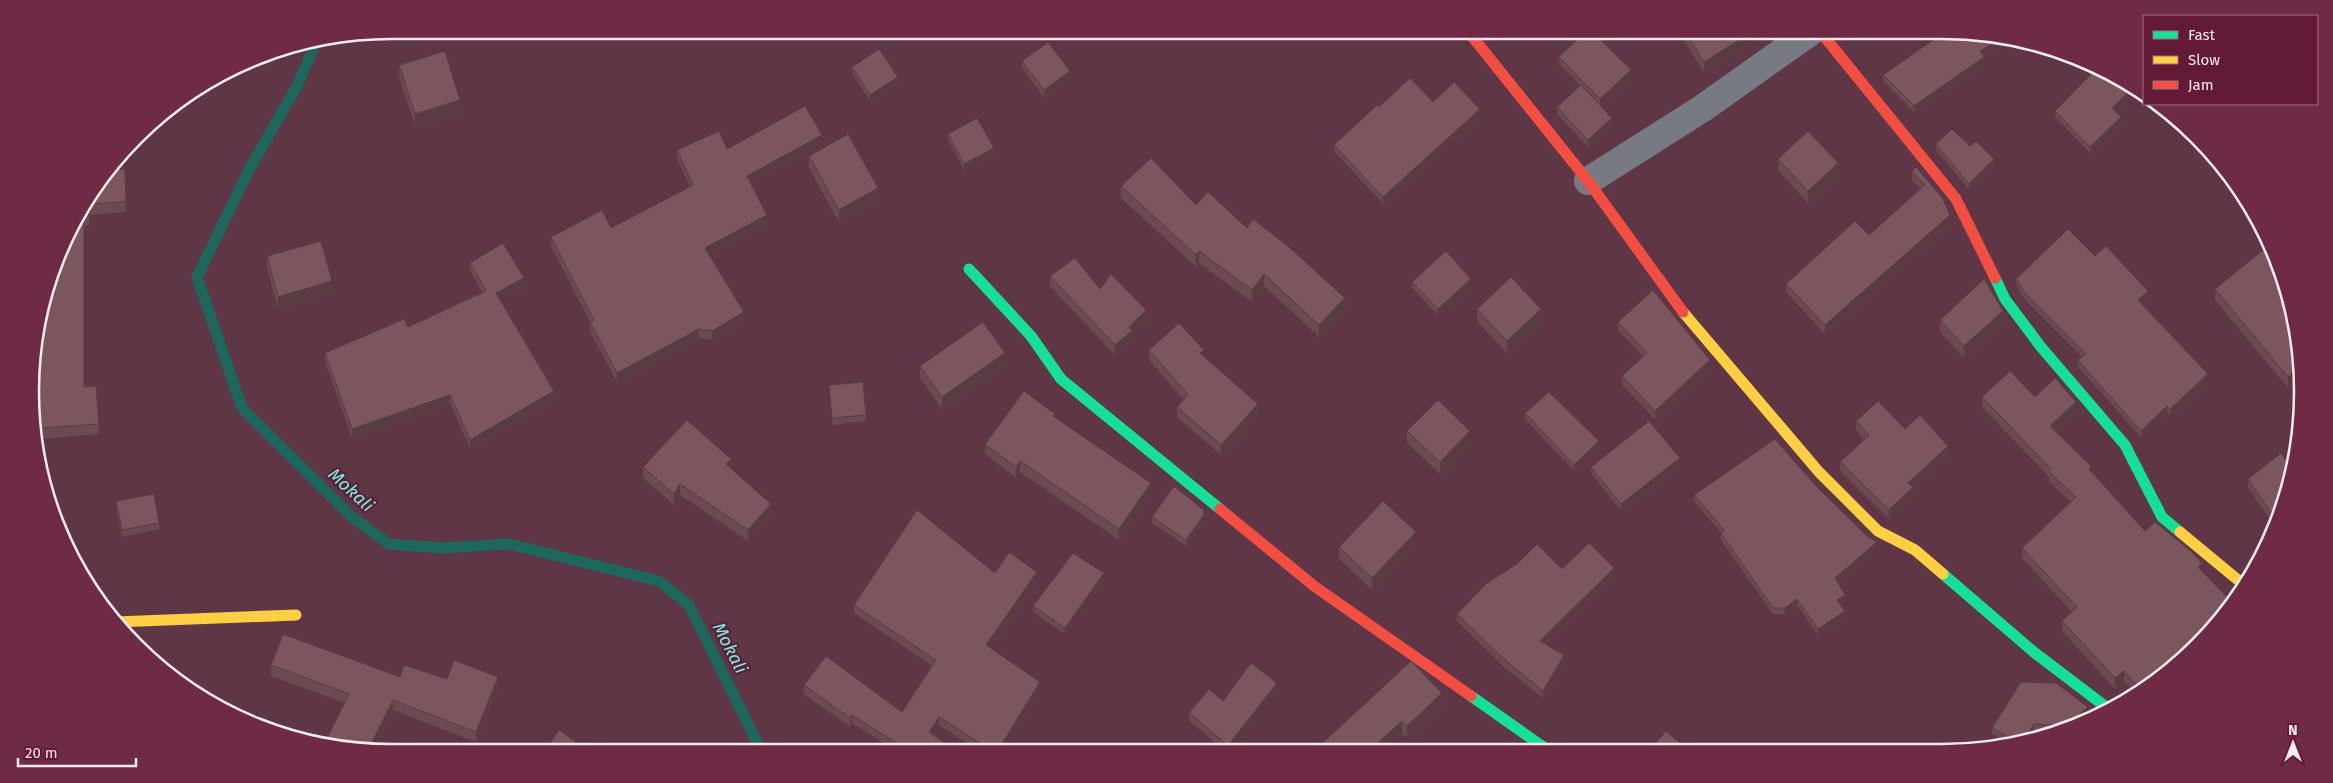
<svg xmlns="http://www.w3.org/2000/svg" width="2333" height="783" viewBox="0 0 2333 783" font-family="'Fira Sans',sans-serif">
<style>
.lines{fill:none;stroke-linecap:round;stroke-linejoin:round}
.stream{stroke:#1d675d;stroke-width:11}
.street{stroke:#787a83;stroke-width:28}
.fast{stroke:#16e098;stroke-width:11}
.slow{stroke:#ffcf43;stroke-width:11}
.jam{stroke:#f24e42;stroke-width:11}
.wall{fill:#6b4a51}
.shaded-wall{fill:#573c42}
.building{fill:#7c565e;stroke:#573c42}
.labels{text-anchor:middle;stroke-width:4;stroke-linejoin:round;paint-order:stroke}
.water-label{font-size:18px;font-style:italic;fill:#68fae1;stroke:#631a37}
.rim{fill:none;stroke:#feebf0;stroke-width:2.5}
</style>
<rect width="100%" height="100%" fill="#5e3646"/>
<g class="lines">
<path class="stream" d="M318 38 297 86 250 168 197 277 242 408 352 517 389 544 441 548 509 544 659 581 689 605 762 752"/>
<path class="street" d="M1588 181 1703 108 1813 30"/>
<g class="fast">
<path d="M969 269 1031 336 1061 379 1220 509"/>
<path d="M1995 278 2005 299 2041 347 2125 445 2162 517 2180 532"/>
<path d="M1943 574 2035 653 2110 710"/>
<path d="M1471 696 1549 751"/>
</g>
<g class="slow">
<path d="M1683 312 1819 472 1878 531 1915 550 1943 574"/>
<path d="M2180 532 2244 585"/>
<path d="M115 622 296 615"/>
</g>
<g class="jam">
<path d="M1467 30 1588 181 1683 312"/>
<path d="M1819 30 1956 199 1995 278"/>
<path d="M1220 509 1314 586 1471 696"/>
</g>
</g>
<g class="wall">
<path d="M1677 30H1767V33L1704 72Z"/>
<path d="M2010 39 1983 56 1984 63 1914 112 1883 81V75Z"/>
<path d="M1559 57 1631 77 1601 105 1612 124 1588 147 1557 114V107L1580 85 1559 64Z"/>
<path d="M1022 61 1070 77 1044 97 1022 68Z"/>
<path d="M399 65 460 112 415 126 399 77Z"/>
<path d="M852 67 898 83 870 101 852 73Z"/>
<path d="M2101 67 2137 89 2115 111 2121 123 2090 153 2055 117V111Z"/>
<path d="M1379 107 1480 116 1383 204 1334 151V145Z"/>
<path d="M948 134 994 154 964 170 948 140Z"/>
<path d="M822 144 750 183 767 224 709 254 744 321 712 340 699 338 617 382 590 332V322L551 246V237L611 228 690 187 677 159V150L727 149Z"/>
<path d="M1936 144 1970 146 1994 166 1969 190 1936 150Z"/>
<path d="M809 156 878 200 839 222 809 168Z"/>
<path d="M1778 159 1838 175 1808 203 1778 170Z"/>
<path d="M1916 167 1950 223 1825 334 1786 292V284L1869 235 1920 189 1912 180V171Z"/>
<path d="M105 172 126 202V212L89 215V225H84V387L99 424V434L41 439 36 372H32L33 345 67 231Z"/>
<path d="M1121 186 1196 205 1345 310 1319 337 1264 286 1252 302 1199 263 1196 267 1121 198Z"/>
<path d="M267 256 332 293 278 309 267 268Z"/>
<path d="M2095 256 2148 297 2141 304 2208 381 2170 415 2167 412 2141 437 2078 367V360L2082 357 2025 300 2016 285V279Z"/>
<path d="M470 263 524 287 500 299 554 399 470 448 450 403 352 438 325 361V353L408 327 482 292 470 271Z"/>
<path d="M1050 276 1100 289 1146 321 1132 334V341L1115 355 1050 286Z"/>
<path d="M1412 282 1471 285 1438 315 1412 288Z"/>
<path d="M2215 289 2300 344 2301 377 2288 388 2215 300Z"/>
<path d="M1477 309 1541 321 1507 353 1477 321Z"/>
<path d="M1940 320 2003 323 1964 358 1940 332Z"/>
<path d="M1618 322 1710 368 1655 419 1622 385V376L1643 357 1618 330Z"/>
<path d="M1149 350 1204 356 1258 414 1221 455 1177 417V407L1184 400 1149 360Z"/>
<path d="M1005 364 942 409 920 378V366Z"/>
<path d="M829 385 866 415V421L832 425Z"/>
<path d="M1982 397 2076 412 2055 432 2091 472 2180 663 2135 693 2124 681 2115 689 2062 631V621L2072 612 2022 558V548L2071 502 2049 482V477L1982 407Z"/>
<path d="M1525 413 1599 447 1574 471 1525 419Z"/>
<path d="M1055 417 1151 494 1119 540 1020 472 1016 478 985 454V444Z"/>
<path d="M1856 421 1905 429 1948 455 1913 488V496L1889 519 1840 471V462L1864 440 1856 430Z"/>
<path d="M1407 431 1470 443 1440 474 1407 443Z"/>
<path d="M1680 464 1621 511 1591 473V467Z"/>
<path d="M643 467 731 468 771 515 748 541 680 495 674 505 643 478Z"/>
<path d="M2248 479 2291 485 2274 525 2248 488Z"/>
<path d="M1816 486 1877 548 1838 583 1845 601 1840 604 1845 617 1818 635 1797 605 1785 614H1773L1721 540V533L1694 501V495Z"/>
<path d="M116 501 159 523V529L122 537 116 507Z"/>
<path d="M1152 517 1204 521 1186 546 1152 523Z"/>
<path d="M1416 544 1372 590 1339 559V547Z"/>
<path d="M1562 569 1614 576 1545 644 1564 663 1543 698 1504 667 1457 621V614Z"/>
<path d="M995 573 1037 580 990 648 1040 690 1002 752H981L939 725 933 734 957 752H898L852 723 850 727 804 694V685L902 712 932 666 854 613V605Z"/>
<path d="M1104 579 1065 634 1033 612V606Z"/>
<path d="M271 665 400 677 447 679 498 687 476 742 393 710 373 751 326 744V740L345 703 271 676Z"/>
<path d="M1277 691 1222 748 1189 721V713L1223 701Z"/>
<path d="M1442 705 1407 738 1402 733 1382 751H1314Z"/>
<path d="M2088 713 2076 723 2051 731 2034 730 2030 737 2009 744 1992 734V728Z"/>
</g>
<g class="shaded-wall">
<path d="M1323 30H1329L1323 34Z"/>
<path d="M1755 30H1767V33L1704 72V62Z"/>
<path d="M2002 38 2010 39 1980 58V51Z"/>
<path d="M1984 57V63L1914 112V106Z"/>
<path d="M1631 70V77L1600 106V99Z"/>
<path d="M1070 71V77L1044 97V90Z"/>
<path d="M898 77V83L870 101V95Z"/>
<path d="M2133 87 2137 89 2112 114V108Z"/>
<path d="M460 100V112L415 126V114Z"/>
<path d="M1480 109V116L1383 204V197Z"/>
<path d="M2121 117V123L2090 153V147Z"/>
<path d="M1612 118V124L1588 147V140Z"/>
<path d="M822 135V144L747 185V176Z"/>
<path d="M994 148V154L964 170V164Z"/>
<path d="M1994 159V166L1969 190V184Z"/>
<path d="M1838 163V175L1808 203V191Z"/>
<path d="M878 188V200L839 222V210Z"/>
<path d="M767 215V224L705 257V248Z"/>
<path d="M1950 215V223L1825 334V325Z"/>
<path d="M1199 251V263L1196 267V255Z"/>
<path d="M1264 274V286L1252 302V290Z"/>
<path d="M524 278V287L496 301V293Z"/>
<path d="M1471 279V285L1438 315V309Z"/>
<path d="M332 281V293L278 309V297Z"/>
<path d="M2148 291V297L2138 307V300Z"/>
<path d="M1345 298V310L1319 337V325Z"/>
<path d="M1541 309V321L1507 353V341Z"/>
<path d="M1146 310V321L1132 334V341L1115 355V345L1129 327Z"/>
<path d="M2003 311V323L1964 358V346Z"/>
<path d="M744 312V321L712 340V331Z"/>
<path d="M699 329V338L617 382V373Z"/>
<path d="M1005 353V364L942 409V397Z"/>
<path d="M1710 360V368L1655 419V411Z"/>
<path d="M2301 365V377L2288 388V377Z"/>
<path d="M2208 374V381L2170 415V409Z"/>
<path d="M554 391V399L470 448V440Z"/>
<path d="M450 395V403L352 438V429Z"/>
<path d="M2076 402V412L2050 436V426Z"/>
<path d="M1258 404V414L1221 455V445Z"/>
<path d="M2167 406V412L2141 437V431Z"/>
<path d="M1470 431V443L1440 474V462Z"/>
<path d="M1599 441V447L1574 471V465Z"/>
<path d="M1948 446V455L1913 488V496L1889 519V510L1908 483Z"/>
<path d="M1680 458V464L1621 511V504Z"/>
<path d="M731 459V470L726 464Z"/>
<path d="M1020 461V472L1016 478V467Z"/>
<path d="M1151 483V494L1119 540V529Z"/>
<path d="M680 484V495L674 505V494Z"/>
<path d="M771 504V515L748 541V530Z"/>
<path d="M1204 515V521L1186 546V540Z"/>
<path d="M1416 532V544L1372 590V578Z"/>
<path d="M1877 542V548L1835 585V578Z"/>
<path d="M2202 563V573L2198 567Z"/>
<path d="M1614 568V576L1540 648V641Z"/>
<path d="M1037 572V580L986 653V645Z"/>
<path d="M1104 573V579L1065 634V628Z"/>
<path d="M1845 595V601L1837 606V600Z"/>
<path d="M1797 599V605L1785 614V608Z"/>
<path d="M1845 611V617L1818 635V629Z"/>
<path d="M1564 655V663L1543 698V691Z"/>
<path d="M2124 671V681L2115 689V678Z"/>
<path d="M498 677V687L476 742V732Z"/>
<path d="M1040 682V690L1002 752H997Z"/>
<path d="M1277 683V691L1229 751V744Z"/>
<path d="M1442 693V705L1407 738V726Z"/>
<path d="M393 700V710L373 751 368 750Z"/>
<path d="M2088 707V713L2076 723 2066 726Z"/>
<path d="M852 715V723L850 727V718Z"/>
<path d="M939 717V725L929 740V732Z"/>
<path d="M1402 721V733L1382 751H1369Z"/>
<path d="M2034 724V730L2030 737 2025 739Z"/>
</g>
<g class="building">
<path d="M1587 30H1591L1631 70 1600 99 1559 57Z"/>
<path d="M1684 30H1755L1704 62Z"/>
<path d="M1946 31 2002 38 1980 51 1984 57 1914 106 1883 75Z"/>
<path d="M1048 42 1070 71 1044 90 1022 61Z"/>
<path d="M879 49 898 77 870 95 852 67Z"/>
<path d="M445 51 460 100 415 114 399 65Z"/>
<path d="M2099 66 2133 87 2112 108 2121 117 2090 147 2055 111Z"/>
<path d="M1410 78 1433 102 1454 82 1480 109 1383 197 1334 145 1377 105 1379 107Z"/>
<path d="M1581 85 1612 118 1588 140 1557 107Z"/>
<path d="M805 106 822 135 747 176 767 215 705 248 744 312 712 331 699 329 617 373 590 322 594 320 551 237 602 210 611 228 693 185 677 150 719 131 727 149Z"/>
<path d="M977 118 994 148 964 164 948 134Z"/>
<path d="M1952 129 1970 146 1976 141 1994 159 1969 184 1936 144Z"/>
<path d="M1808 131 1838 163 1808 191 1778 159Z"/>
<path d="M848 134 878 188 839 210 809 156Z"/>
<path d="M1151 158 1196 205 1208 192 1247 228 1253 219 1289 247 1345 298 1319 325 1264 274 1252 290 1199 251 1196 255 1121 186Z"/>
<path d="M1916 167 1943 199 1950 215 1825 325 1786 284 1855 221 1869 235 1925 185 1912 171Z"/>
<path d="M107 169H125L126 202 89 204V214H84V387L96 386 99 424 41 428 36 362H32L33 345 67 231 105 172Z"/>
<path d="M2068 229 2095 256 2106 246 2148 291 2138 300 2208 374 2170 409 2167 406 2141 431 2078 360 2086 354 2025 293 2016 279Z"/>
<path d="M321 241 332 281 278 297 267 256Z"/>
<path d="M503 243 524 278 496 293 554 391 470 440 450 395 352 429 325 353 404 319 408 327 486 291 470 263Z"/>
<path d="M2263 250 2284 276 2300 344 2301 365 2288 377 2215 289Z"/>
<path d="M1446 251 1471 279 1438 309 1412 282Z"/>
<path d="M1075 258 1100 289 1111 274 1146 310 1129 327 1132 331 1115 345 1050 276Z"/>
<path d="M1511 277 1541 309 1507 341 1477 309Z"/>
<path d="M1984 279 2003 311 1964 346 1940 320Z"/>
<path d="M1653 290 1710 360 1655 411 1622 376 1647 353 1618 322Z"/>
<path d="M983 322 1005 353 942 397 920 366Z"/>
<path d="M1179 323 1204 350 1200 353 1258 404 1221 445 1177 407 1188 395 1149 350Z"/>
<path d="M2010 371 2035 397 2055 378 2076 402 2050 426 2091 466 2089 469 2145 531 2155 522 2192 552 2202 563 2198 567 2231 601 2180 663 2141 690 2124 671 2115 678 2062 621 2077 607 2022 548 2076 497 2049 472 2051 469 1982 397Z"/>
<path d="M863 382 866 415 832 418 829 385Z"/>
<path d="M1024 391 1055 414 1053 416 1151 483 1119 529 1020 461 1016 467 985 444Z"/>
<path d="M1549 392 1599 441 1574 465 1525 413Z"/>
<path d="M1438 400 1470 431 1440 462 1407 431Z"/>
<path d="M1878 401 1905 429 1920 415 1948 446 1908 483 1913 487 1889 510 1840 462 1869 435 1856 421Z"/>
<path d="M687 420 731 459 726 464 771 504 748 530 680 484 674 494 643 467Z"/>
<path d="M1649 421 1680 458 1621 504 1591 467Z"/>
<path d="M1775 439 1816 486 1867 536 1877 542 1835 578 1845 595 1837 600 1845 611 1818 629 1797 599 1785 608H1773L1721 533 1724 530 1694 495Z"/>
<path d="M2281 453 2293 470 2291 485 2276 520 2248 479Z"/>
<path d="M1174 486 1204 510V515L1186 540 1152 517Z"/>
<path d="M154 494 159 523 122 530 116 501Z"/>
<path d="M1383 501 1416 532 1372 578 1339 547Z"/>
<path d="M917 510 995 573 1009 552 1037 572 986 645 1040 682 997 752H994L939 717 929 732 957 752H911L852 715 850 718 804 685 826 656 902 712 936 660 854 605Z"/>
<path d="M1589 543 1614 568 1540 641 1564 655 1543 691 1504 659 1457 614 1487 583 1517 564 1537 544 1562 569Z"/>
<path d="M1073 553 1104 573 1065 628 1033 606Z"/>
<path d="M283 634 400 677 404 665 447 679 454 660 498 677 476 732 393 700 368 750 340 746 326 740 349 694 271 665Z"/>
<path d="M1411 661 1442 693 1407 726 1402 721 1369 751H1314Z"/>
<path d="M1251 663 1277 683 1229 744 1243 751H1220L1225 743 1189 713 1209 689 1223 701Z"/>
<path d="M2021 682 2056 683 2088 707 2066 726 2034 724 2025 739 2016 741 1992 728Z"/>
<path d="M559 730 592 753H543Z"/>
<path d="M1666 731 1689 751H1649Z"/>
</g>
<g class="labels">
<g class="water-label">
<text transform="translate(351 490) rotate(43)" y="6">Mokali</text>
<text transform="translate(730 648) rotate(63)" y="6">Mokali</text>
</g>
</g>
<path d="M0 0H2333V783H0ZM391 39H1942A352 352 0 0 1 2294 391V392A352 352 0 0 1 1942 744H391A352 352 0 0 1 39 392V391A352 352 0 0 1 391 39Z" fill="#6f2b46" fill-rule="evenodd"/>
<path class="rim" d="M391 39H1942A352 352 0 0 1 2294 391V392A352 352 0 0 1 1942 744H391A352 352 0 0 1 39 392V391A352 352 0 0 1 391 39Z"/>
<rect x="2143" y="15" width="175" height="90" fill="#631a37" stroke="#a16e81"/>
<rect x="2153" y="31" width="25" height="8" fill="#16e098" stroke="#a16e81"/>
<text x="2188" y="40" font-size="15" fill="#feebf0">Fast</text>
<rect x="2153" y="56" width="25" height="8" fill="#ffcf43" stroke="#a16e81"/>
<text x="2188" y="65" font-size="15" fill="#feebf0">Slow</text>
<rect x="2153" y="81" width="25" height="8" fill="#f24e42" stroke="#a16e81"/>
<text x="2188" y="90" font-size="15" fill="#feebf0">Jam</text>
<g transform="translate(2293 743)" stroke="#631a37" stroke-width="4" paint-order="stroke">
<path d="M0-4L9 19L0 12L-9 19Z" fill="#feebf0"/>
<text y="-8" font-size="14" font-weight="bold" text-anchor="middle" fill="#feebf0">N</text>
</g>
<path d="M18 758v8h118v-8" fill="none" stroke="#feebf0" stroke-width="2.5"/>
<text x="25" y="758" font-size="15" fill="#feebf0" stroke="#631a37" stroke-width="4" paint-order="stroke">20 m</text>
</svg>
